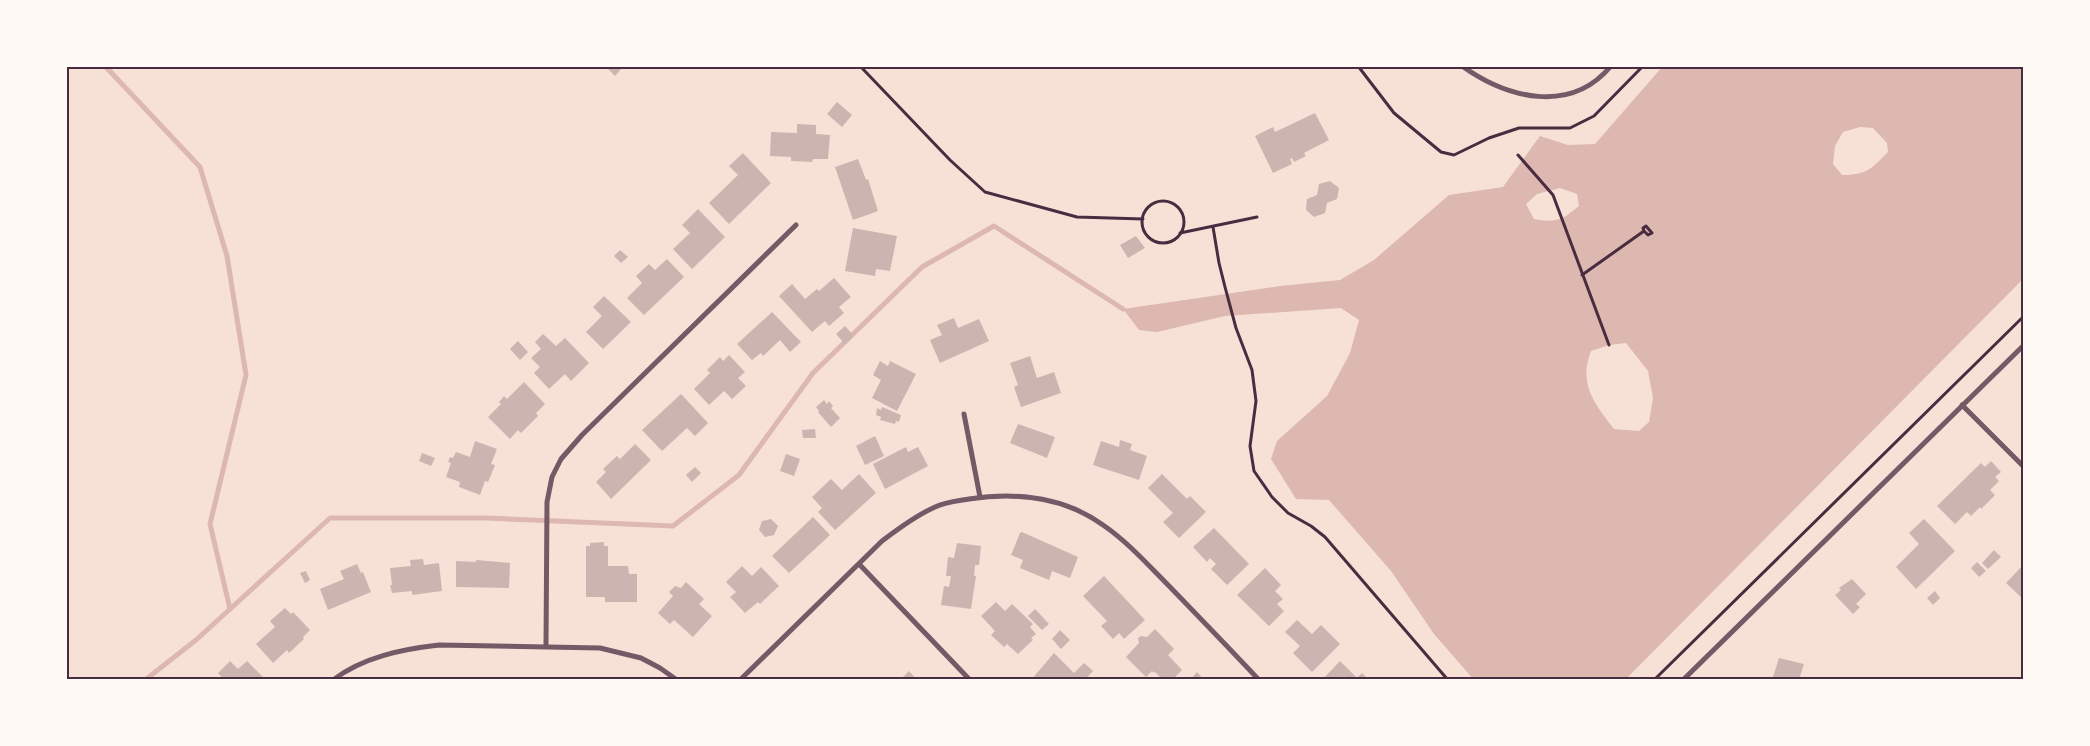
<svg xmlns="http://www.w3.org/2000/svg" width="2090" height="746" viewBox="0 0 2090 746" font-family="Figtree,sans-serif">
<style>
.water{fill:#dcb8b0;fill-rule:evenodd}
.lines{fill:none;stroke-linecap:round;stroke-linejoin:round}
.stream{stroke:#dcb8b0;stroke-width:5}
.building{fill:#ccb4b1}
.path{stroke:#4a2c40;stroke-width:3}
.minor{stroke:#755966;stroke-width:5}
.neatline{fill:none;stroke:#4a2c40;stroke-width:2}
</style>
<rect width="100%" height="100%" fill="#f7e1d7"/>
<path class="water" d="M1663 66H2024V278L1625 680H1474L1434 634 1391 571 1329 500 1296 499 1271 459 1277 441 1327 396 1350 353 1359 320 1341 308 1225 316 1157 332 1139 330 1123 309 1280 286 1340 280 1374 260 1449 195 1503 187 1540 136 1568 145 1595 144ZM1860 127 1873 128 1887 143 1888 152C1871 169 1867 175 1842 175L1833 164 1835 146 1843 132ZM1560 188 1577 194 1579 206C1562 220 1556 223 1534 219L1526 204 1537 194ZM1626 343 1648 371 1653 398 1649 422 1639 431 1614 429C1595 404 1578 384 1591 351L1609 345Z"/>
<g class="lines">
<g class="stream">
<path d="M105 66 200 167 227 256 246 375 210 524 230 609"/>
<path d="M145 680 196 640 330 518H485L673 526 739 475 813 373 922 267 994 226 1123 309"/>
</g>
</g>
<g class="building">
<path d="M605 66H618L621 69 615 76Z"/>
<path d="M837 102 852 115 842 127 827 114Z"/>
<path d="M1315 113 1329 140 1304 153 1306 156 1294 162 1292 158 1290 159 1292 164 1273 173 1255 136 1273 127 1275 132Z"/>
<path d="M797 124 816 125V134L830 135 828 159H813L812 162 791 161V157L770 156 771 132 797 133Z"/>
<path d="M743 153 771 183 729 224 709 203 738 175 729 166Z"/>
<path d="M858 159 866 180 868 179 878 211 853 220 835 167Z"/>
<path d="M1330 181 1339 188 1337 199 1327 203 1325 213 1314 217 1306 210 1307 199 1317 195 1319 184Z"/>
<path d="M698 209 725 237 692 269 673 249 690 233 682 225Z"/>
<path d="M853 228 897 236 890 271 876 269 875 276 845 271Z"/>
<path d="M1136 236 1145 248 1128 258 1120 245Z"/>
<path d="M620 250 628 257 621 263 614 256Z"/>
<path d="M667 259 684 277 644 315 627 298 642 283 636 276 649 264 655 270Z"/>
<path d="M834 278 851 297 839 307 844 313 829 326 825 321 812 332 779 296 792 284 805 299 817 289 819 291Z"/>
<path d="M604 296 631 322 603 349 586 332 602 316 593 307Z"/>
<path d="M772 312 801 342 790 352 780 340 763 356 761 353 752 360 737 344Z"/>
<path d="M954 318 958 328 979 319 989 341 940 363 930 340 942 335 937 325Z"/>
<path d="M845 326 854 336 845 344 836 334Z"/>
<path d="M543 334 556 346 565 338 589 363 571 381 565 374 549 389 534 373 540 367 531 358 541 349 535 342Z"/>
<path d="M518 341 528 352 520 360 510 349Z"/>
<path d="M729 355 745 372 738 378 746 386 732 399 724 391 709 405 694 389 710 373 707 370 720 357 723 361Z"/>
<path d="M1030 356 1037 378 1054 372 1061 393 1021 407 1014 387 1018 385 1010 363Z"/>
<path d="M880 361 888 366 890 361 916 374 897 411 872 398 881 380 873 375Z"/>
<path d="M524 382 545 404 536 413 538 416 521 433 518 430 510 439 488 417 501 404 499 402 504 396 507 399Z"/>
<path d="M681 394 708 423 695 436 687 428 662 451 642 430Z"/>
<path d="M824 400 827 404 829 401 833 406 831 408 840 418 831 427 818 412 819 411 816 407Z"/>
<path d="M882 407 901 415 899 422 896 421 895 424 880 420 881 417 876 415 877 408 881 410Z"/>
<path d="M1018 424 1055 437 1047 458 1010 443Z"/>
<path d="M815 429 816 438H803L802 430Z"/>
<path d="M875 436 884 456 865 465 856 446Z"/>
<path d="M1120 440 1132 444 1130 450 1147 456 1139 480 1093 465 1101 441 1119 447Z"/>
<path d="M475 441 497 449 491 464 495 465 488 482 485 481 480 495 459 487 460 482 446 477 451 463 448 462 450 457 453 458 456 452 470 457Z"/>
<path d="M635 444 651 460 611 499 596 482 606 472 603 469 617 456 620 459Z"/>
<path d="M906 447 908 452 918 447 928 466 885 489 873 464Z"/>
<path d="M422 453 435 458 431 466 419 461Z"/>
<path d="M786 454 800 459 794 476 780 471Z"/>
<path d="M1991 461 2001 472 1995 477 1999 481 1990 490 1995 495 1981 509 1980 507 1971 516 1967 512 1955 524 1937 506 1981 463 1985 467Z"/>
<path d="M695 467 701 473 692 482 686 475Z"/>
<path d="M859 474 876 493 835 530 818 512 822 508 812 497 831 479 842 490Z"/>
<path d="M1162 474 1187 499 1190 496 1206 512 1179 538 1163 522 1173 513 1148 488Z"/>
<path d="M813 517 830 535 789 573 772 556Z"/>
<path d="M771 519 778 526 774 535 765 537 759 530 762 521Z"/>
<path d="M1924 519 1955 551 1916 589 1896 567 1919 544 1909 533Z"/>
<path d="M1214 528 1249 564 1227 585 1211 569 1216 564 1210 558 1207 562 1193 547Z"/>
<path d="M1022 532 1078 557 1070 578 1052 571 1049 580 1020 568 1023 560 1011 555 1020 533Z"/>
<path d="M604 542V546H608V566H628L629 574H637V602H605V597H586V546H590V543Z"/>
<path d="M957 543 981 546 979 565H975L974 576H976L971 609 941 605 944 586 949 587 951 576H946L948 557 954 558Z"/>
<path d="M1994 550 2001 557 1988 569 1982 563Z"/>
<path d="M423 559 424 565 439 563 442 591 412 595V591L392 593 390 585H392L390 568 411 566 410 560Z"/>
<path d="M476 560 510 563 509 588 456 587V561L476 562Z"/>
<path d="M1977 562 1986 571 1979 577 1971 568Z"/>
<path d="M357 564 361 573 363 572 371 592 328 610 320 589 344 579 340 571Z"/>
<path d="M2024 564V600L2006 583Z"/>
<path d="M742 566 752 576 761 567 779 586 760 604 758 602 745 613 730 597 736 592 726 582Z"/>
<path d="M1265 568 1281 585 1275 591 1283 599 1277 604 1284 611 1269 626 1237 595Z"/>
<path d="M306 571 310 580 305 583 300 573Z"/>
<path d="M1104 576 1145 620 1124 639 1119 633 1113 639 1101 626 1107 621 1083 596Z"/>
<path d="M1852 579 1866 594 1856 604 1860 607 1853 614 1835 595 1841 590 1839 588Z"/>
<path d="M686 582 704 599 699 604 712 616 693 637 674 620 670 624 658 613 673 596 669 592 675 586 681 588Z"/>
<path d="M1935 591 1940 598 1933 605 1927 598Z"/>
<path d="M996 602 1005 611 1012 604 1033 624 1030 627 1036 634 1031 638 1033 640 1018 654 1007 644 1004 647 991 635 995 631 981 616Z"/>
<path d="M285 608 291 614 293 612 310 630 303 637 304 639 289 653 287 650 273 663 256 644 275 627 270 621Z"/>
<path d="M1035 609 1049 624 1042 630 1028 616Z"/>
<path d="M1297 620 1312 634 1321 625 1340 644 1312 672 1293 653 1300 646 1285 632Z"/>
<path d="M1155 629 1174 649 1168 655 1182 670 1172 680H1163L1155 672 1154 673 1152 671 1146 677 1126 657 1139 643 1138 638 1141 636 1147 637Z"/>
<path d="M1060 630 1070 640 1061 649 1052 639Z"/>
<path d="M1054 653 1074 673 1084 663 1093 671 1085 680H1031Z"/>
<path d="M1779 658 1804 664 1799 680H1772Z"/>
<path d="M230 661 238 669 247 661 266 680H224L218 673Z"/>
<path d="M1340 661 1357 678 1362 673 1369 680H1322Z"/>
<path d="M909 671 917 680H900Z"/>
<path d="M1197 672 1204 680H1190Z"/>
</g>
<g class="lines">
<g class="path">
<path d="M860 66 950 160 985 192 1077 217 1143 219"/>
<path d="M1358 66 1394 113 1441 152 1454 155 1489 138 1519 128H1570L1594 116 1643 66"/>
<path d="M1518 155 1553 195 1609 345"/>
<circle cx="1163" cy="222" r="21"/>
<path d="M1213 227 1219 263 1225 287 1236 328 1252 370 1256 401 1250 446 1254 471 1272 497 1288 513 1311 526 1325 537 1448 680"/>
<path d="M1180 233 1257 217"/>
<path d="M1582 275 1644 231 1643 228 1646 226 1652 233 1648 235 1644 231"/>
<path d="M1654 680 2024 316"/>
</g>
<g class="minor">
<path d="M1462 66C1507 98 1570 115 1611 66"/>
<path d="M1962 405 2024 467"/>
<path d="M964 414 980 497"/>
<path d="M859 564 970 680"/>
<path d="M546 646 547 502 552 477 561 459 582 435 796 225"/>
<path d="M333 680C363 657 403 649 439 645L600 648 641 658 660 668 677 680"/>
<path d="M740 680 882 541C898 529 915 516 933 508 944 502 957 501 969 499 1016 492 1064 497 1103 525 1128 542 1149 566 1170 587 1200 618 1230 649 1259 680"/>
<path d="M1683 680 2024 345"/>
</g>
</g>
<rect width="2090" height="746" fill="none" stroke="#fffaf5" stroke-width="135"/>
<rect x="68" y="68" width="1954" height="610" class="neatline"/>
</svg>
